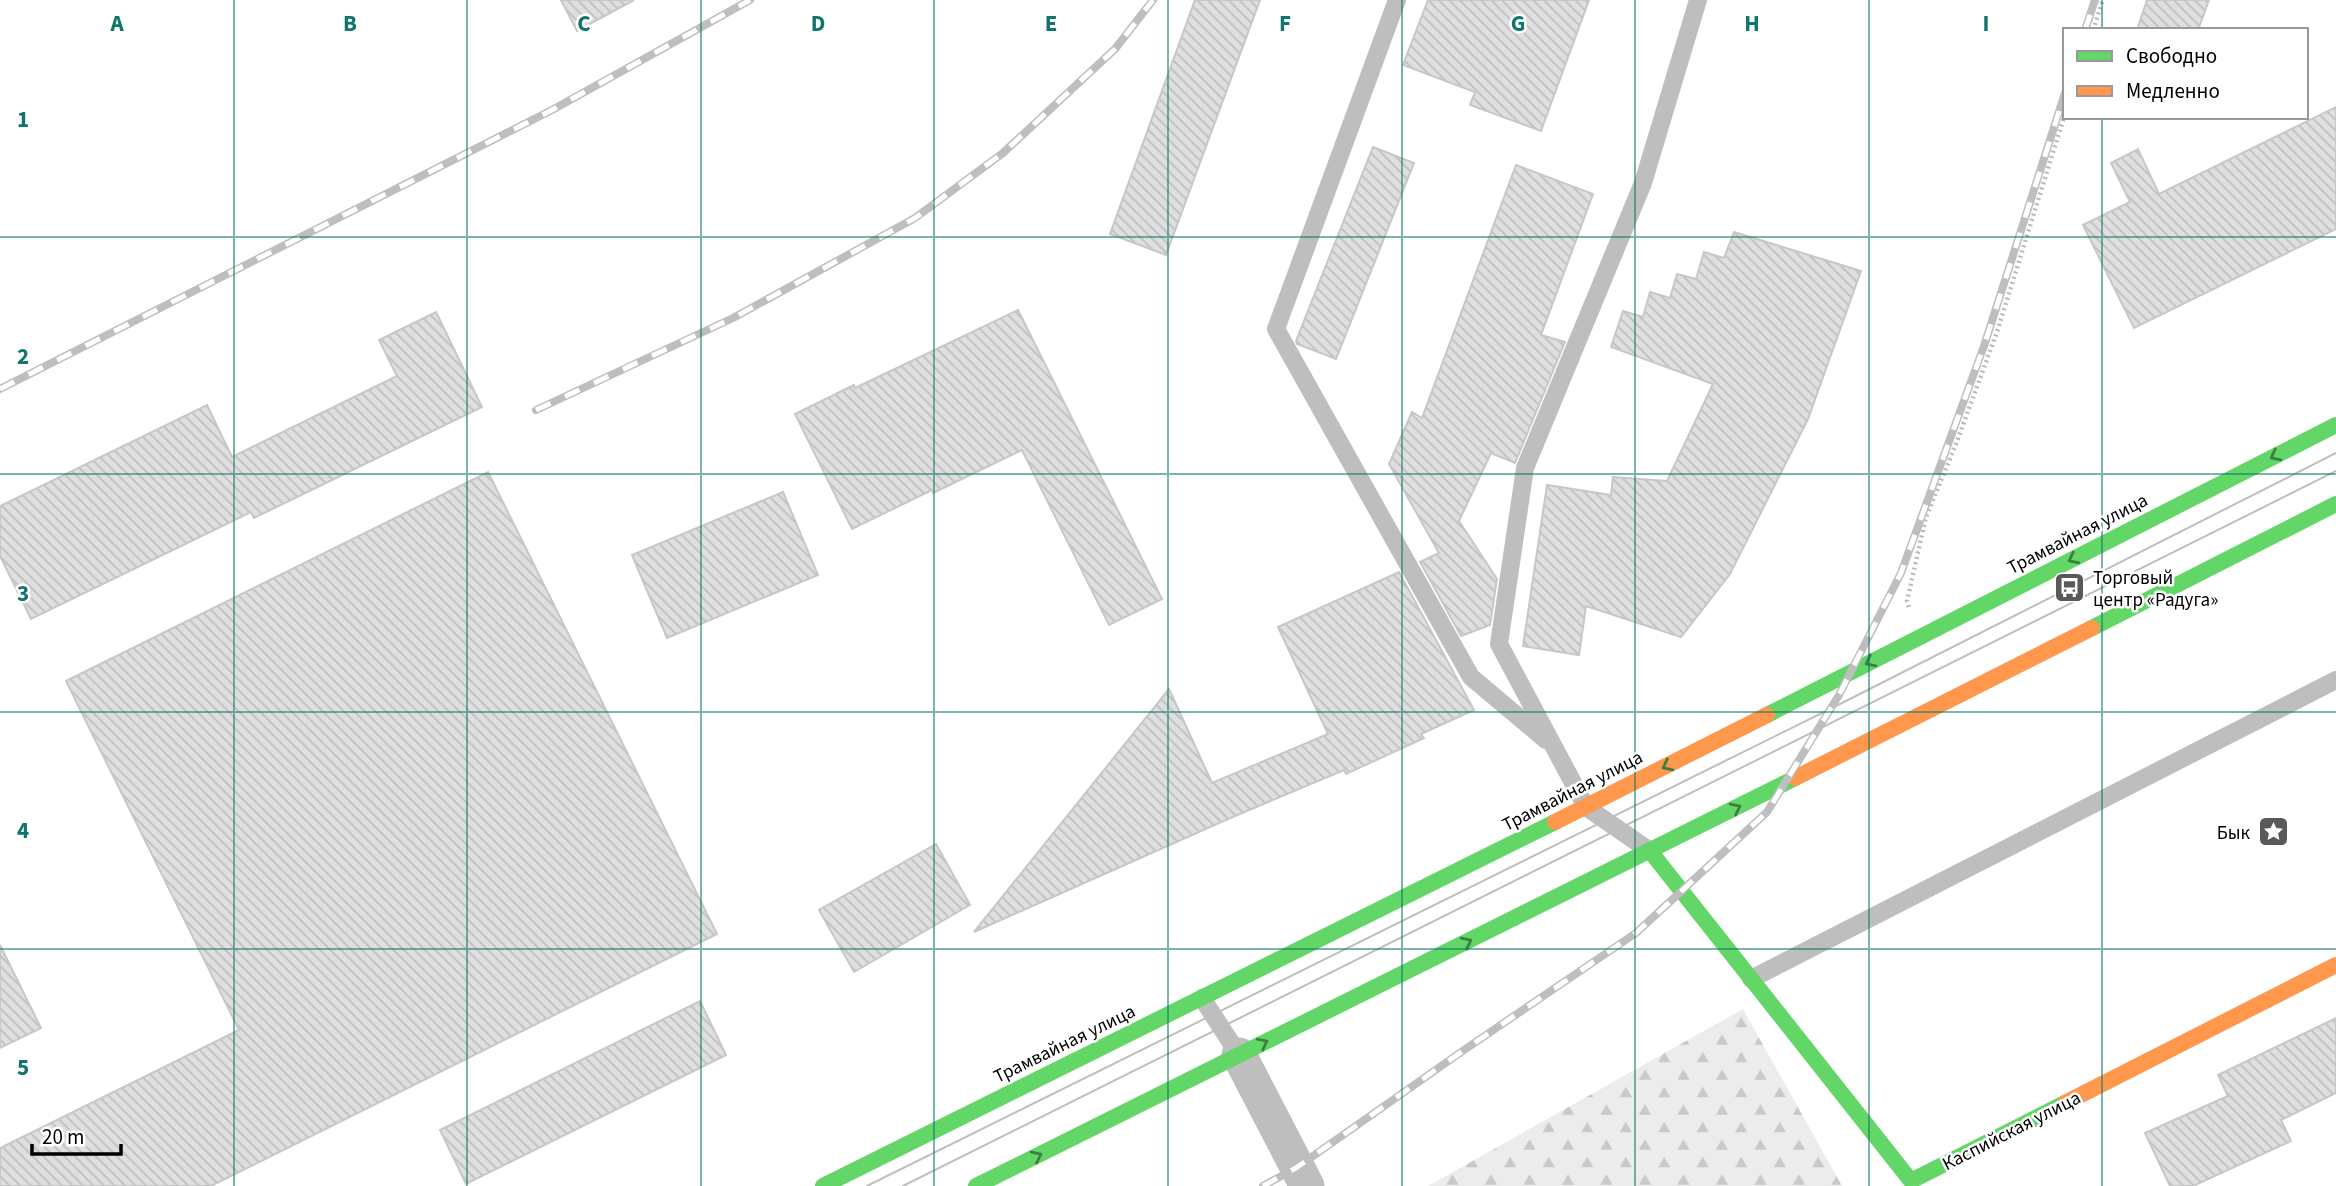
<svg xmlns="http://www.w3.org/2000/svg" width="2336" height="1186" viewBox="0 0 2336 1186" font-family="'Source Sans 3',sans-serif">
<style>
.forest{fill:url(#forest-firs)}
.building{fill:url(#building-back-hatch);stroke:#c7c7c7;stroke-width:2}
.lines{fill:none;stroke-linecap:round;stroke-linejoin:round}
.path{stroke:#b9b9b9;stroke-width:4.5;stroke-dasharray:2 3.5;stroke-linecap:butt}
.lane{stroke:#bebebe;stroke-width:18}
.street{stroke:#bebebe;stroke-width:35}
.fast{stroke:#63d668;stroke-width:16}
.slow{stroke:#ff974d;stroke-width:16}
.tram{stroke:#bebebe;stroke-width:2}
.rail-casing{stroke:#bebebe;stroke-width:8}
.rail{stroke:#fff;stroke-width:5;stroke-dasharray:16;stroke-linecap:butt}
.oneway{stroke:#3b803e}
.grid{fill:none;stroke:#0f766e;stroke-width:2;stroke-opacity:0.55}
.labels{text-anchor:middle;stroke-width:5;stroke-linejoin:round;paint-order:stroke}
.street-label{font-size:19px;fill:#000;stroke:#fff}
.poi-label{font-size:19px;fill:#000;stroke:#fff;text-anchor:start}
.grid-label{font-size:23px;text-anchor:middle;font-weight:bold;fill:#0f766e;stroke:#fff;stroke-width:5;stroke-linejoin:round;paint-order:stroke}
</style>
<defs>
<pattern id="forest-firs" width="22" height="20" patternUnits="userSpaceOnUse" patternTransform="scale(1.75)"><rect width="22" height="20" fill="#ececec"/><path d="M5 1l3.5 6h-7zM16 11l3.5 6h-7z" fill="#c9c9c9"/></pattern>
<pattern id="building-back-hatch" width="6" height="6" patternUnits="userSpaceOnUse" patternTransform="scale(1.75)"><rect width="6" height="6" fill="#dfdfdf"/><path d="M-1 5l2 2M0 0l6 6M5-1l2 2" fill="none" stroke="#bebebe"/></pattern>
</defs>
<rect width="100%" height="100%" fill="#fff"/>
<path class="forest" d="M1743 1009 1842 1186H1428Z"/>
<g class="building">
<path d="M561 0H634L577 31Z"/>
<path d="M1195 0H1260L1166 255 1110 234Z"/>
<path d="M1428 0H1589L1541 131 1470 105 1475 92 1403 65Z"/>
<path d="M2147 0H2209L2198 30H2137Z"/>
<path d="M2336 107V229L2134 328 2083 225 2130 202 2111 163 2138 149 2159 194Z"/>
<path d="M1373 147 1414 163 1336 359 1297 344 1296 341Z"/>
<path d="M1516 165 1593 194 1541 335 1565 342 1515 463 1491 453 1459 521 1497 579 1490 625 1461 636 1420 562 1439 553 1389 464 1412 412 1422 418Z"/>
<path d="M1734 232 1861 271 1808 419 1730 574 1681 637 1586 606 1579 655 1523 646 1547 485 1611 495 1613 477 1667 481 1713 384 1611 347 1623 311 1643 317 1650 292 1670 298 1677 274 1696 279 1704 252 1724 258Z"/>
<path d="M1018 310 1162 599 1109 625 1022 450 933 493 932 490 852 529 795 414 854 385 855 388Z"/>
<path d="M436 312 482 407 254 518 251 512 31 619 0 556V506L207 405 232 457 397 376 379 340Z"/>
<path d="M488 472 717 934 211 1186H0V1148L239 1030 66 681Z"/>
<path d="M783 492 818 575 667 638 632 555Z"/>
<path d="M1399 572 1474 710 1421 734 1424 738 1346 774 1344 770 1228 819 974 932 1169 689 1212 783 1328 734 1278 627Z"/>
<path d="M936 844 970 905 854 972 819 910Z"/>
<path d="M0 945 41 1028 0 1048Z"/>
<path d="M700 1001 726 1055 466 1184 440 1130Z"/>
<path d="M2336 1018V1093L2281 1120 2291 1141 2193 1186H2170L2145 1133 2228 1096 2218 1075Z"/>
</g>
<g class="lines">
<g class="path">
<path d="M2093 30 2103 0"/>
<path d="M1909 607 1907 601 1926 517 1956 444 1997 332 2065 114"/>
</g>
<g class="lane">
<path d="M1397 0 1276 329 1471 677 1546 740"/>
<path d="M1650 851 1586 807 1499 644 1525 468 1643 183 1698 0"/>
<path d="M1751 979 2336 680"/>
<path d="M1202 998 1239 1055"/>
</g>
<path class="street" d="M1239 1055 1307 1186"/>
<g class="fast">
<path d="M2092 628 2336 504"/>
<path d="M1767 715 2336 425"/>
<path d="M1650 851 1911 1181 2065 1103"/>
<path d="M823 1186 1555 822"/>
<path d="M976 1186 1795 778"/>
</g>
<g class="slow">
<path d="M1795 778 2092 628"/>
<path d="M1555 822 1767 715"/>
<path d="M2065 1103 2336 965"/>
</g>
<g class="tram">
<path d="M867 1186 1832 708 2336 453"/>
<path d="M903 1186 2336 471"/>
</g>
<defs>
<g id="rail">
<path d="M2085 30 2095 0"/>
<path d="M0 389 552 110 750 0"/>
<path d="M536 410 733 318 915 218 1003 153 1115 49 1153 0"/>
<path d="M1263 1186 1296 1168 1464 1050 1636 933 1767 812 1839 695 1901 573 1984 346 2065 93"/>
</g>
</defs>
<use href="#rail" class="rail-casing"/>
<use href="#rail" class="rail"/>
</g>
<defs><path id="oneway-chevron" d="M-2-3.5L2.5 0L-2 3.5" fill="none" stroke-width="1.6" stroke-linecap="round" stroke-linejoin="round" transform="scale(1.75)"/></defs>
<g class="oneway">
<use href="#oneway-chevron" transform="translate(2275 456) rotate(153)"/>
<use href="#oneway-chevron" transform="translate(2073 559) rotate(153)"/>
<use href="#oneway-chevron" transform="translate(1870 662) rotate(153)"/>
<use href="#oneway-chevron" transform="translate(1667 766) rotate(153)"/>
<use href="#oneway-chevron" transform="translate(1736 808) rotate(-26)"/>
<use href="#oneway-chevron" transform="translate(1467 942) rotate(-27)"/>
<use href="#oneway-chevron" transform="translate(1263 1043) rotate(-27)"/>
<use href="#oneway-chevron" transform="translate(1037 1156) rotate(-26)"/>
</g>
<path class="grid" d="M234 0V1186M467 0V1186M701 0V1186M934 0V1186M1168 0V1186M1402 0V1186M1635 0V1186M1869 0V1186M2102 0V30M2102 117V1186M0 237H2336M0 474H2336M0 712H2336M0 949H2336"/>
<defs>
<symbol id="bus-square" viewBox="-11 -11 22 22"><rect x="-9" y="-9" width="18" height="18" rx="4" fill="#595959" stroke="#fff"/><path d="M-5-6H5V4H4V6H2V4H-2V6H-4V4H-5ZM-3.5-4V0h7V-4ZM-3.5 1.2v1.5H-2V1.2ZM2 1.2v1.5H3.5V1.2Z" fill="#fff"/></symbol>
<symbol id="sight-square" viewBox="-11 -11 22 22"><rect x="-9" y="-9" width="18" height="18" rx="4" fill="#595959" stroke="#fff"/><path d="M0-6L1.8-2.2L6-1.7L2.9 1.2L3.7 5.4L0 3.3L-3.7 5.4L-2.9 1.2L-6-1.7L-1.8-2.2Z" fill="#fff"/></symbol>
</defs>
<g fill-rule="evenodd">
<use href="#bus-square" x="2052" y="570" width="35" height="35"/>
<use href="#sight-square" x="2256" y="814" width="35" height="35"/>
</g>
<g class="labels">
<g class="street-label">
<text transform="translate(2077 533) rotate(-27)" y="7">Трамвайная улица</text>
<text transform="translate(1572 790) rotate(-27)" y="7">Трамвайная улица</text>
<text transform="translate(1064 1043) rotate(-26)" y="7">Трамвайная улица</text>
<text transform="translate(2011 1130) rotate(-27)" y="7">Каспийская улица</text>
</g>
<g class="poi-label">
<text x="2093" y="584">Торговый<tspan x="2093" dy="22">центр «Радуга»</tspan></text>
<text x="2250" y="839" text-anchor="end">Бык</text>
</g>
</g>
<g class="grid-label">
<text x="117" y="31">A</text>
<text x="350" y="31">B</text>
<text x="584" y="31">C</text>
<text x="818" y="31">D</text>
<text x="1051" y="31">E</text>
<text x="1285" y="31">F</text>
<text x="1518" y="31">G</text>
<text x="1752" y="31">H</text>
<text x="1986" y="31">I</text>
<text x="23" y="127">1</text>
<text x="23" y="364">2</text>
<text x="23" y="601">3</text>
<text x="23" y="838">4</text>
<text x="23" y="1075">5</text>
</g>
<rect x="2063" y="28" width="245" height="91" fill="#ffffff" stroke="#999999" stroke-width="2"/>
<rect x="2077" y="51" width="35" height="10" fill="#63d668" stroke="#999999" stroke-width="2"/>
<text x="2126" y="63" font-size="21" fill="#000000">Свободно</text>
<rect x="2077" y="86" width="35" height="10" fill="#ff974d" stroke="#999999" stroke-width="2"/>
<text x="2126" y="98" font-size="21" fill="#000000">Медленно</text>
<path d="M32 1144v10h89v-10" fill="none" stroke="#000000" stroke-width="3.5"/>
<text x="42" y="1144" font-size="21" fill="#000000" stroke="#ffffff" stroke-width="5" paint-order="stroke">20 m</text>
</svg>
